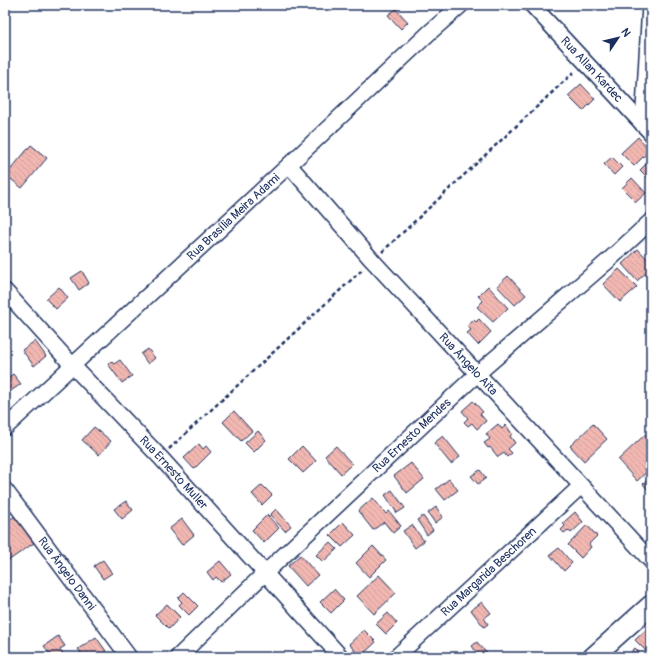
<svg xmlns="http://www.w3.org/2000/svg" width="656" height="662" viewBox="0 0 656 662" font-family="Pangolin,sans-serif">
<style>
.building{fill:url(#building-back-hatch);stroke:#1b2f5e}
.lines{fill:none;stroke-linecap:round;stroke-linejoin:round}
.minor-casing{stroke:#1b2f5e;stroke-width:18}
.tertiary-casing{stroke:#1b2f5e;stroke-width:22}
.path{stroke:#1b2f5e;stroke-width:2.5;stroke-dasharray:4 3;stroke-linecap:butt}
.minor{stroke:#fff;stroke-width:15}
.tertiary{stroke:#fff;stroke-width:19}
.labels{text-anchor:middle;stroke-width:3;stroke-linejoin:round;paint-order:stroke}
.street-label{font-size:12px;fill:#1b2f5e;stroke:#fff}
</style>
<defs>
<pattern id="building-back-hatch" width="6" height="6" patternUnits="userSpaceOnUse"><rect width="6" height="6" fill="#f2b7b1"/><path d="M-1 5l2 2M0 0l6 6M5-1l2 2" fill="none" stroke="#cf9e9b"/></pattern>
</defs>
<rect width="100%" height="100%" fill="#fff"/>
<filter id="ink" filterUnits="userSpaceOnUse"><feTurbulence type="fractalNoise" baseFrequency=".025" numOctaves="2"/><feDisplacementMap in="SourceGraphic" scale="8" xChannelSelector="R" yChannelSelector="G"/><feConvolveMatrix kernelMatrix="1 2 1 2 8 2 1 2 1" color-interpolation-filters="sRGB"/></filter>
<g filter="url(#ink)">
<g class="building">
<path d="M396 9 408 22 401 29 388 15Z"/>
<path d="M581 84 595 99 583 111 568 96Z"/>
<path d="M638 137 650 150 634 166 621 153Z"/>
<path d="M31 145 47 158 22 188 6 175Z"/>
<path d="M612 157 622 167 614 175 604 164Z"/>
<path d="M651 159V181L640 170Z"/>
<path d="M632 178 646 193 636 202 622 188Z"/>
<path d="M638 249 651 263V268L637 281 622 264Z"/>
<path d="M619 269 637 287 620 302 603 284Z"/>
<path d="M82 271 89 283 79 290 71 278Z"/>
<path d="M508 276 526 295 515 305 497 286Z"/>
<path d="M488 286 508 308 493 322 477 307 483 301 478 296Z"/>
<path d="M59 287 68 298 56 309 46 299Z"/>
<path d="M479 319 491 332 478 345 467 333 471 330 467 326 474 320 476 322Z"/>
<path d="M35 341 46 356 34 366 22 350Z"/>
<path d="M148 349 155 358 148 364 141 354Z"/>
<path d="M120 360 132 376 122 383 108 364 111 361 114 364Z"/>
<path d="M13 374 21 384 5 395V380Z"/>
<path d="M473 401 483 412 480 414 486 421 477 429 472 423 468 426 464 422 468 418 462 411Z"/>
<path d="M234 411 252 431 241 441 223 422Z"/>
<path d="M498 424 502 429 506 425 512 434 510 436 515 443 508 449 512 453 507 457 504 453 498 457 490 447 488 448 484 443 490 439 486 434Z"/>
<path d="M593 424 607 439 584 461 570 446Z"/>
<path d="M94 427 111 441 99 455 82 440Z"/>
<path d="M651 429V468L637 481 618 460Z"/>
<path d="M258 431 266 440 254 452 245 443Z"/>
<path d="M443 436 460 457 451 464 434 443Z"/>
<path d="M199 444 203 449 206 446 211 452 194 469 184 458Z"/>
<path d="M302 446 316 461 303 473 289 459Z"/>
<path d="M336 446 352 464 341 474 325 456Z"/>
<path d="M411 463 424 479 407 493 394 476Z"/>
<path d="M480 470 486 478 478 484 471 476Z"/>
<path d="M651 476V493L643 484Z"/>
<path d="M449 479 458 490 445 500 436 489Z"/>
<path d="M262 485 272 495 262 505 252 494Z"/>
<path d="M392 490 405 508 397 513 385 495Z"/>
<path d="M373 498 386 514 389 511 401 526 393 533 384 522 373 530 358 511Z"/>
<path d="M126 501 133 510 122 519 114 509Z"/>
<path d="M436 507 443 517 435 523 428 513Z"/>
<path d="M276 509 291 526 285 531 270 515Z"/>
<path d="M575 512 583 522 571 533 568 530 564 533 561 530 565 526 563 523Z"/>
<path d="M267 515 279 528 264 543 252 530Z"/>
<path d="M15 516 34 543 5 563V523Z"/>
<path d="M423 516 433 530 427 535 417 520Z"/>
<path d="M182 519 194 535 182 545 169 529Z"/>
<path d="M343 522 355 535 342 547 330 535Z"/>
<path d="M412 525 424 541 415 548 403 531Z"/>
<path d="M587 525 597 536 589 544 591 547 581 558 568 545Z"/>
<path d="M330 542 337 549 323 562 316 555Z"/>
<path d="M373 546 386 560 369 577 356 563Z"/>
<path d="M559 548 572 563 564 571 550 555Z"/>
<path d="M300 555 318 575 306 586 288 566Z"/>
<path d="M103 560 112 573 103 579 94 566Z"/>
<path d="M220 561 231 574 221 582 216 577 213 580 207 572Z"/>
<path d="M379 575 396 593 374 614 357 596Z"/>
<path d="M334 589 344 600 331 613 320 602Z"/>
<path d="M184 592 198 606 189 615 179 605 182 602 178 598Z"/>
<path d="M482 602 491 613 484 618 488 624 484 627 471 610Z"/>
<path d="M167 604 180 617 169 629 155 615Z"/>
<path d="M388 613 397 623 386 634 376 624Z"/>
<path d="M649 627 651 629V656L635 640Z"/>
<path d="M364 630 376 642 360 657 349 644Z"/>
<path d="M58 636 65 646 60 649 65 657H52L44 646Z"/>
<path d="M96 637 106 651 98 657H84L78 649Z"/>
<path d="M477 642 490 657H480L472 646Z"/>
<path d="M635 648 643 657H626Z"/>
</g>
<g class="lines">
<defs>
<g id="minor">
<path id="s1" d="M532 5 651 133"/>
<path d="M643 125 650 5"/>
<path id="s2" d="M289 165 372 260 651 561"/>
<path id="s3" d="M5 291 72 365 160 457 341 657"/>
<path id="s4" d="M5 428 289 165 429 33 461 5"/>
<path id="s5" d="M5 490 129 657"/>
<path id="s6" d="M178 657 265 573 477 374 609 260 651 221"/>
<path id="s7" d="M396 657 581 486"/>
</g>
<path id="tertiary" d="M593 657 651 605"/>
</defs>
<use href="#minor" class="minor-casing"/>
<use href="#tertiary" class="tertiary-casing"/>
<g class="path">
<path d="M382 252 575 71"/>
<path d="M169 449 363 269"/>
</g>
<use href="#minor" class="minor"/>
<use href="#tertiary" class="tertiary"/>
</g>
</g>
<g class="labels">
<g class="street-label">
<text dy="4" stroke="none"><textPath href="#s1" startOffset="88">Rua Allan Kardec</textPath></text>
<text dy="4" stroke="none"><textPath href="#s4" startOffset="311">Rua Brasília Meira Adami</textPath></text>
<text dy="4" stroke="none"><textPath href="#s2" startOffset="268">Rua Ângelo Aita</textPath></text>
<text dy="4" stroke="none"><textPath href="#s6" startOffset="322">Rua Ernesto Mendes</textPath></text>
<text dy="4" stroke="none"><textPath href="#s3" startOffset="248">Rua Ernesto Muller</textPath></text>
<text dy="4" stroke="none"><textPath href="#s7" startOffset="126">Rua Margarida Beschoren</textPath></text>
<text dy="4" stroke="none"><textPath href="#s5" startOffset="104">Rua Ângelo Danni</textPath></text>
</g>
</g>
<rect width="656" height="662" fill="none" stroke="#fff" stroke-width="20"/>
<rect x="10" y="10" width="636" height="642" fill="none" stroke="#1b2f5e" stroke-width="1.5" filter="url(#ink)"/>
<g transform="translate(618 38) rotate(55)" stroke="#ffffff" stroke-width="3" paint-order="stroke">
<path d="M0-3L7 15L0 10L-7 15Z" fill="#1b2f5e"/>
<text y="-6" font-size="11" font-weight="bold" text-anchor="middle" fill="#1b2f5e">N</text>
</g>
</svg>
